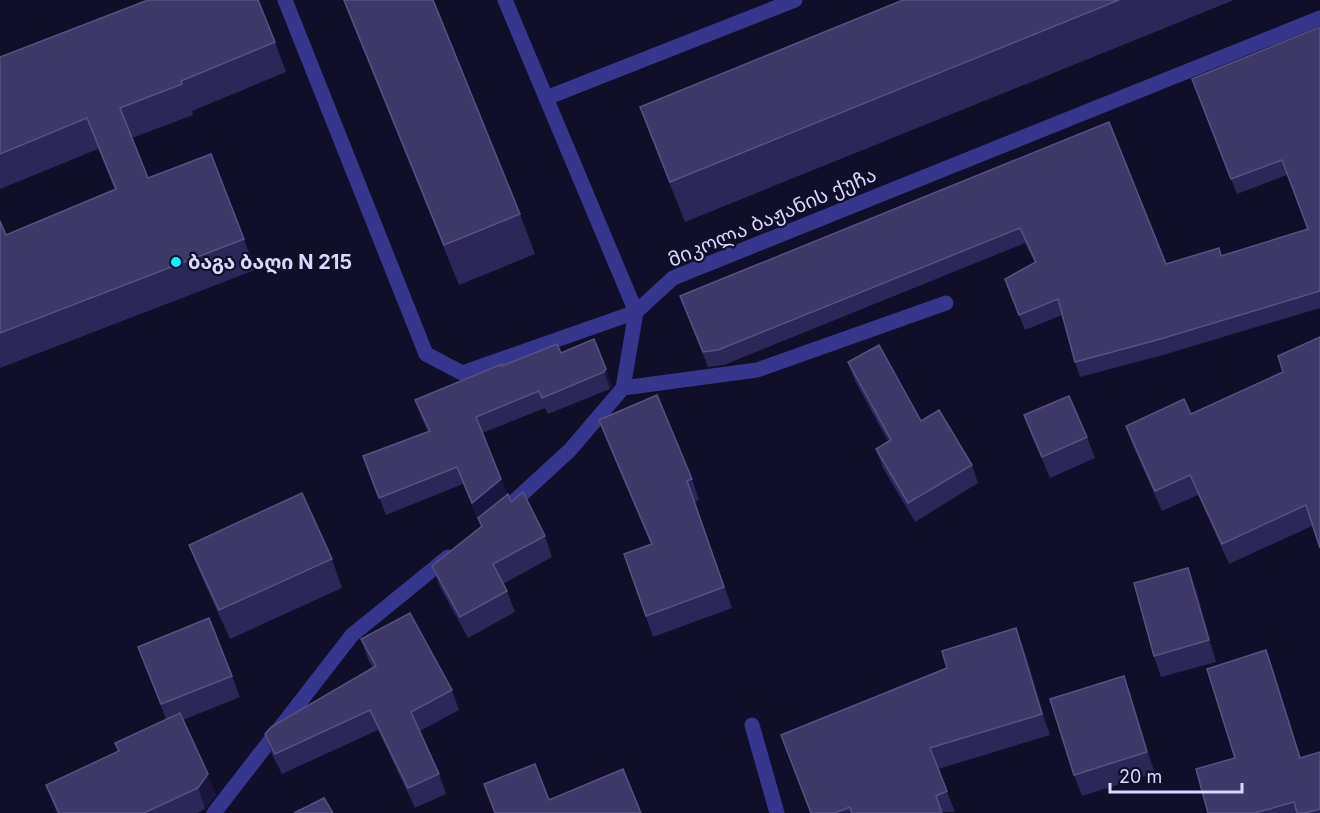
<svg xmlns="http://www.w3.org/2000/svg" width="1320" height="813" viewBox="0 0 1320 813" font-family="Inter,'Noto Sans Georgian',sans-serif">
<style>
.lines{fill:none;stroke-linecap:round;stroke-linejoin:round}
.lane{stroke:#36378c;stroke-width:15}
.street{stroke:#36378c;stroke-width:15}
.wall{fill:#2d2659}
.shaded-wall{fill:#1a153e}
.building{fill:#3f396a;stroke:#585282;stroke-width:1.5}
.poi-dot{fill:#02f4ff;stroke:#110e29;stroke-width:2}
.labels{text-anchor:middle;stroke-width:4.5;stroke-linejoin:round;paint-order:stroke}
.street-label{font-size:20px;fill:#d9d6ff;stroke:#110e29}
.poi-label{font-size:20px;font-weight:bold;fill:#d9d6ff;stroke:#110e29;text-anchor:start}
</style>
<rect width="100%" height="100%" fill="#110e29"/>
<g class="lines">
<g class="lane">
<path d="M505 0 636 312"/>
<path d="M623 388 757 370 946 303"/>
<path d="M752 725 777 813"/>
</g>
<g class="street">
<path d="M285 0 426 354 462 373 636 312"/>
<path d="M546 98 795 0"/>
<path d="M508 507 570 450 623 388 636 312 673 278 1320 18"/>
<path d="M214 813 352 635 448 557"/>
</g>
</g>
<g class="wall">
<path d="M343 0H433L520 214 535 254 459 285Z"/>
<path d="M903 0H1234L685 222 655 147 640 107Z"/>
<path d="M1320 27V308L1163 355 1080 377 1075 362 1062 315 1025 330 1005 279 1035 263 1025 243 724 365 708 367 680 296 1109 122 1166 264 1221 256 1308 229 1287 175 1237 194 1192 79Z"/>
<path d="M275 42 286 72 192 111 193 115 132 138 148 178 244 239 255 270 0 368V221L6 235 115 190 98 149 0 189V57Z"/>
<path d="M1320 337 1312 526 1229 564 1198 495 1162 511 1133 446 1126 426 1191 414 1283 372Z"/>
<path d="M561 353 606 369 612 386 610 389 548 414 545 408 482 433 507 494 511 502 545 536 552 557 503 584 507 591 515 612 468 638 440 587 432 566 481 526 463 484 386 515 363 456 428 432 421 417 415 400 502 366Z"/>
<path d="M848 362 921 421 972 465 978 483 915 522 883 468 876 449 888 441 855 381Z"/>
<path d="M1024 415 1087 437 1095 458 1050 478 1032 436Z"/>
<path d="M599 420 692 479 699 500 695 502 732 608 653 637 624 554 651 544 607 441Z"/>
<path d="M189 545 332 559 342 588 230 639 200 573Z"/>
<path d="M1196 589 1216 662 1161 677 1154 656Z"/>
<path d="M361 639 452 690 459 710 420 731 439 774 446 794 415 808 378 730 282 774 272 754 265 734 373 668 368 659Z"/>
<path d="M138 647 232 676 240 697 183 720 216 795 205 809 197 813H57L46 785 118 752 115 743 166 719Z"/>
<path d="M1024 649 1050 735 938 769 955 812 811 813 781 735Z"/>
<path d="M1266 650 1274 672 1301 758 1320 752V813H1208L1235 758Z"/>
<path d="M1124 676 1131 697 1155 773 1082 796 1074 775Z"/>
</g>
<g class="shaded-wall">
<path d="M606 369 612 386 610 389 604 372Z"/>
<path d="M501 479 508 496 478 520 472 503Z"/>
<path d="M1188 568 1196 589 1216 662 1209 640Z"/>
<path d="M1016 628 1024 649 1050 735 1042 714Z"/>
<path d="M1266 650 1274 672 1308 779 1300 758Z"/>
<path d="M1124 676 1131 697 1155 773 1147 752Z"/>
<path d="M208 774 216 795 205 809 198 788Z"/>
</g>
<g class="building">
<path d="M148 0H258L275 42 181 81 182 84 120 108 148 178 211 154 244 239 0 333V221L6 235 116 189 87 118 0 154V57Z"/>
<path d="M344 0H433L520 214 444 245Z"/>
<path d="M903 0H1119L670 182 640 107Z"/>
<path d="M1320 27V291L1157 340 1075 362 1058 299 1019 315 1005 279 1036 262 1020 228 718 350 703 352 680 296 1109 122 1166 264 1219 248 1221 256 1308 229 1282 160 1231 179 1192 79Z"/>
<path d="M1320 337V548L1306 505 1222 544 1190 475 1155 491 1126 426 1184 399 1191 414 1283 372 1278 356Z"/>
<path d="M594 339 606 369 604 372 542 398 539 391 476 417 501 479 472 503 457 467 379 498 363 456 430 431 415 400 502 364V366L557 344 561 353Z"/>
<path d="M879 345 921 421 939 410 972 465 908 503 876 449 891 440 848 362Z"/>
<path d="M657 395 692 479 687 481 724 587 646 616 624 554 652 544 599 420Z"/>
<path d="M1069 396 1087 437 1042 457 1024 415Z"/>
<path d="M523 492 545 536 493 564 507 591 460 617 432 566 482 526 478 518 508 494 511 502Z"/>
<path d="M302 493 332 559 219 610 189 545Z"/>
<path d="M1188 568 1209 640 1154 656 1134 583Z"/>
<path d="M410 613 452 690 411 712 439 774 408 788 370 710 275 754 265 734 271 727 376 666 361 639Z"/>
<path d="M209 618 232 676 161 704 138 647Z"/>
<path d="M1016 628 1042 714 930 748 947 791 936 796 942 813H852L850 807 835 813H811L781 735 947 668 942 651Z"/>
<path d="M1266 650 1300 758 1320 752V809L1305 813H1297L1294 802 1255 813H1208L1196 769 1235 758 1207 669Z"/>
<path d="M1124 676 1147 752 1074 775 1050 699Z"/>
<path d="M180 713 208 774 198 788 144 813H59L46 785 119 751 115 743Z"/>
<path d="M535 764 549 800 623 769 641 813H495L484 784Z"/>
<path d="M324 798 333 813H294Z"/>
</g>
<circle class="poi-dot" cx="176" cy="262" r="6"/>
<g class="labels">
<g class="street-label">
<text transform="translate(772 217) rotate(-23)" y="7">მიკოლა ბაჟანის ქუჩა</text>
</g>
<g class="poi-label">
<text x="188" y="269">ბაგა ბაღი N 215</text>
</g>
</g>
<path d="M1110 783v9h132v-9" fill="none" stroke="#d9d6ff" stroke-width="3"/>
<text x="1119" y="783" font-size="18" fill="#d9d6ff" stroke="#110e29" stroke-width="4.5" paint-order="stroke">20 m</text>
</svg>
